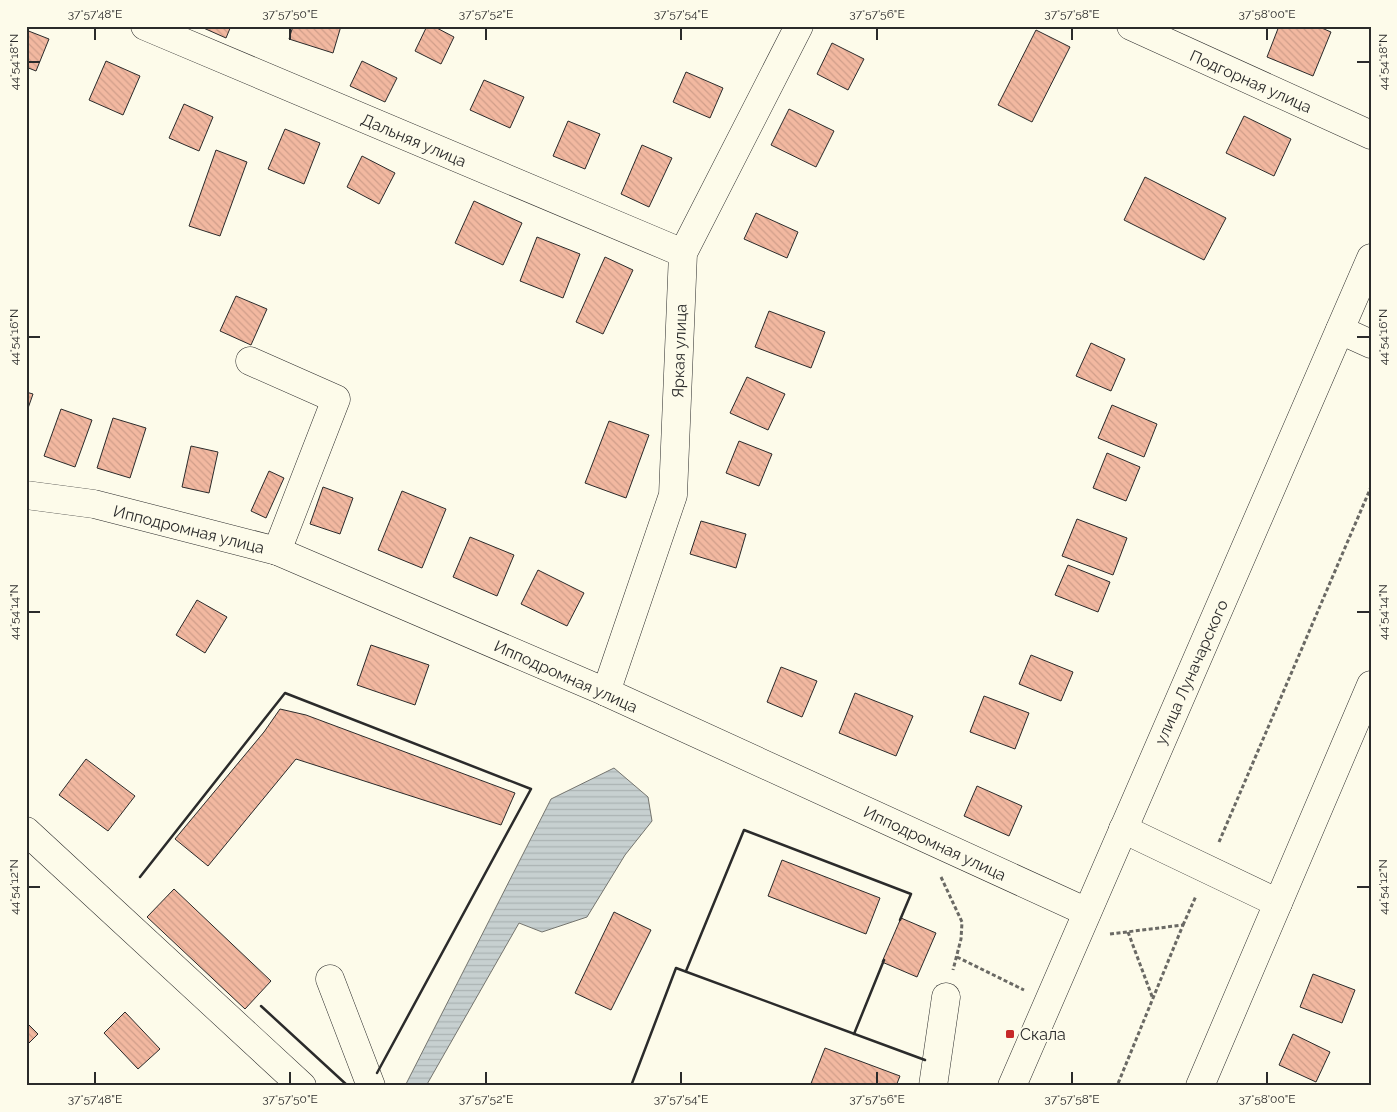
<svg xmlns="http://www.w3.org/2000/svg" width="1397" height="1112" viewBox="0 0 1397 1112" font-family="Raleway,sans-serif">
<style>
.water{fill:url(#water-rules);stroke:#74746e}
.building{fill:url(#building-back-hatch);stroke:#2b2b2b}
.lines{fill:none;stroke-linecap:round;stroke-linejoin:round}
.minor-casing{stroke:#2b2b2b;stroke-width:29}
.path{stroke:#6a6964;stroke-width:3;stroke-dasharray:4 2.5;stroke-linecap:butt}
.minor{stroke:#fdfbea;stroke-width:28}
.wall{stroke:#2b2b2b;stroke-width:2.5}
.ticks{fill:none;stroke:#2b2b2b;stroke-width:2}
.poi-dot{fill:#c62828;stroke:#fdfbea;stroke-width:2}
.labels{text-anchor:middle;stroke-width:4;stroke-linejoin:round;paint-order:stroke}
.street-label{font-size:16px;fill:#2b2b2b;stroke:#fdfbea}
.poi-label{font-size:16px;fill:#2b2b2b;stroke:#fdfbea;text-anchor:start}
.neatline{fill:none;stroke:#2b2b2b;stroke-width:2}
.ticks-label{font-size:12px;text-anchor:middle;fill:#2b2b2b}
</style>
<defs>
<pattern id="water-rules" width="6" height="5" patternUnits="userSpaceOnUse" patternTransform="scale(1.25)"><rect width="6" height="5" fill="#c7d0d0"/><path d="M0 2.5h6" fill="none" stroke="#abb3b3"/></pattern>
<pattern id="building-back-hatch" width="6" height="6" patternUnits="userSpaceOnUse" patternTransform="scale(1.25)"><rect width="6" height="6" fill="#f2b8a0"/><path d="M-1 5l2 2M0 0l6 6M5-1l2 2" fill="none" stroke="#d09e8a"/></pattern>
</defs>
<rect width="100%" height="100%" fill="#fdfbea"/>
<path class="water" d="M614 768 648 797 652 821 625 855 587 917 542 932 519 923 426 1086H405L551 799Z"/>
<g class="building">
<path d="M199 26H231L226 38Z"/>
<path d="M293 26H341L333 53 289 39Z"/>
<path d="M427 26H433L454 37 441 64 415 51Z"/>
<path d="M1279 26H1317L1331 32 1313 76 1267 57Z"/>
<path d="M26 30 49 39 36 71 26 67Z"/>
<path d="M1036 30 1070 47 1032 122 998 105Z"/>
<path d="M832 43 864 59 848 90 817 74Z"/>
<path d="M106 61 140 76 123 115 89 100Z"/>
<path d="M362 61 397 78 385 102 350 86Z"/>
<path d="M686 72 723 88 710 118 673 102Z"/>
<path d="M484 80 524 97 510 128 470 110Z"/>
<path d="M184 104 213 117 199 151 169 138Z"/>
<path d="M789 109 834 131 816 167 771 145Z"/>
<path d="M1244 116 1291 139 1274 176 1226 153Z"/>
<path d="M568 121 600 134 585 169 553 156Z"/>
<path d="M285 129 320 143 304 184 268 169Z"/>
<path d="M642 145 672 158 649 207 621 194Z"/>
<path d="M216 150 247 162 220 236 189 226Z"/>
<path d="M362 156 395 173 379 204 347 187Z"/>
<path d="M1145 177 1226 218 1204 260 1124 220Z"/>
<path d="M474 201 522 223 503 265 455 243Z"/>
<path d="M756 213 798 232 787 258 744 239Z"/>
<path d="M537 237 580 254 563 298 520 281Z"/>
<path d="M605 257 633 270 603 334 576 322Z"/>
<path d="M236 296 267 309 251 345 220 331Z"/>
<path d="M769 311 825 332 811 368 755 347Z"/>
<path d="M1091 343 1125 359 1111 391 1076 376Z"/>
<path d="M747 377 785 394 768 430 730 413Z"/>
<path d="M26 392 33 394 26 414Z"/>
<path d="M1112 405 1157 424 1144 457 1098 438Z"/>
<path d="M61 409 92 420 75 467 44 456Z"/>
<path d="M113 418 146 428 130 478 97 468Z"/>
<path d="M609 421 649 435 626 498 585 483Z"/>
<path d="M739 441 772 454 759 486 726 473Z"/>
<path d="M191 446 218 452 209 493 182 487Z"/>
<path d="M1107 453 1140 467 1126 501 1093 488Z"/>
<path d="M269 471 284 478 266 518 251 511Z"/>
<path d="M323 487 353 498 340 534 310 524Z"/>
<path d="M402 491 446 509 422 568 378 550Z"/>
<path d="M1077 519 1127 538 1113 575 1062 556Z"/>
<path d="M701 521 746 534 736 568 690 554Z"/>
<path d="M470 537 514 555 497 596 453 577Z"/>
<path d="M1068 565 1110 582 1098 612 1055 595Z"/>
<path d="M538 570 584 593 567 626 521 604Z"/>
<path d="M197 600 227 617 205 653 176 635Z"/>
<path d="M371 645 429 665 415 705 357 685Z"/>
<path d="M1031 655 1073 672 1061 701 1019 684Z"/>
<path d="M781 667 817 681 802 717 767 702Z"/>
<path d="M855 693 913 716 896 756 839 733Z"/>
<path d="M984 696 1029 713 1015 749 970 732Z"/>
<path d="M280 709 306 715 515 793 501 825 296 759 208 866 175 839 264 732Z"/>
<path d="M86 759 135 796 108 831 59 795Z"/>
<path d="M977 786 1022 806 1009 836 964 816Z"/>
<path d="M782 860 880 898 866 934 768 896Z"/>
<path d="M174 889 271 981 245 1009 147 917Z"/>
<path d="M614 912 651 930 611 1010 575 993Z"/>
<path d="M901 918 936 933 917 977 882 962Z"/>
<path d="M1313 974 1355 990 1342 1023 1300 1007Z"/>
<path d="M125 1012 160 1049 138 1069 104 1033Z"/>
<path d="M26 1022 38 1034 26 1046Z"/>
<path d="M1293 1034 1330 1052 1316 1082 1279 1065Z"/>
<path d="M825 1048 900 1076 896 1086H810Z"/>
</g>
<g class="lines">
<defs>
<g id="minor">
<path d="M145 26 683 253"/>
<path d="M1131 26 1371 135"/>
<path d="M1340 330 1371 344"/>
<path d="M250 361 336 399 277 551"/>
<path d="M26 495 94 504 277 551 606 692 1087 912"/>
<path d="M606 692 673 495 683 253 799 26"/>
<path d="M1123 829 1278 903"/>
<path d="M26 831 302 1086"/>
<path d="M330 979 371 1086"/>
<path d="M933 1086 946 997"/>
<path d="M1012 1086 1371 258"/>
<path d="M1200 1086 1371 685"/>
</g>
</defs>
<use href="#minor" class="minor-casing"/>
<g class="path">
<path d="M1219 842 1371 487"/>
<path d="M941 877 962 922 961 939 953 970"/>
<path d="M1183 925 1196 896"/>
<path d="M1128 932 1153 999"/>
<path d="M1110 934 1183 925 1117 1086"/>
<path d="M957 957 1024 990"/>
</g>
<use href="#minor" class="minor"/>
<g class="wall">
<path d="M140 877 285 693 531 789 377 1073"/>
<path d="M686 971 744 830 911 894 900 920"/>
<path d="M261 1006 348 1086"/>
<path d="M854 1034 884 960"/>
<path d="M631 1086 676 968 925 1060"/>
</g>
</g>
<path class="ticks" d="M95 28V40M290 28V40M486 28V40M681 28V40M877 28V40M1072 28V40M1267 28V40M28 62H40M1357 62H1370M28 337H40M1357 337H1370M28 612H40M1357 612H1370M28 887H40M1357 887H1370M95 1072V1084M290 1072V1084M486 1072V1084M681 1072V1084M877 1072V1084M1072 1072V1084M1267 1072V1084"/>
<rect class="poi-dot" x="1005" y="1029" width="10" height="10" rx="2.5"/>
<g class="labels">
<g class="street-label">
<text transform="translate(1251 81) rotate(24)" y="6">Подгорная улица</text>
<text transform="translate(414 140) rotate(23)" y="6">Дальняя улица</text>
<text transform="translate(679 351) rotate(-88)" y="6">Яркая улица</text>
<text transform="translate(189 529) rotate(14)" y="6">Ипподромная улица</text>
<text transform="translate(1191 672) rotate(-66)" y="6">улица Луначарского</text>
<text transform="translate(566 676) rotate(24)" y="6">Ипподромная улица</text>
<text transform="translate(935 843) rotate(25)" y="6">Ипподромная улица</text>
</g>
<g class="poi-label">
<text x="1020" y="1040">Скала</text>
</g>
</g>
<rect width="1397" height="1112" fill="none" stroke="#fdfbea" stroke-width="55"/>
<rect x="28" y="28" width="1342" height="1056" class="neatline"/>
<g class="ticks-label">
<text x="95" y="18">37°57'48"E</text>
<text x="290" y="18">37°57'50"E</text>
<text x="486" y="18">37°57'52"E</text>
<text x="681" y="18">37°57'54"E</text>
<text x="877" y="18">37°57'56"E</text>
<text x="1072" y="18">37°57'58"E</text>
<text x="1267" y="18">37°58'00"E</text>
<text transform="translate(14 62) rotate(-90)" y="4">44°54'18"N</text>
<text transform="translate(1383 62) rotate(-90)" y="4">44°54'18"N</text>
<text transform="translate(14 337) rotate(-90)" y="4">44°54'16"N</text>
<text transform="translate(1383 337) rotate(-90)" y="4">44°54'16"N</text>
<text transform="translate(14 612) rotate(-90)" y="4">44°54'14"N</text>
<text transform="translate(1383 612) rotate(-90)" y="4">44°54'14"N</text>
<text transform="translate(14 887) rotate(-90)" y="4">44°54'12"N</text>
<text transform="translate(1383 887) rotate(-90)" y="4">44°54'12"N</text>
<text x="95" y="1103">37°57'48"E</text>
<text x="290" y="1103">37°57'50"E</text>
<text x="486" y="1103">37°57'52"E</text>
<text x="681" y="1103">37°57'54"E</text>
<text x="877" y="1103">37°57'56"E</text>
<text x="1072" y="1103">37°57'58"E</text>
<text x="1267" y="1103">37°58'00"E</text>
</g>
</svg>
